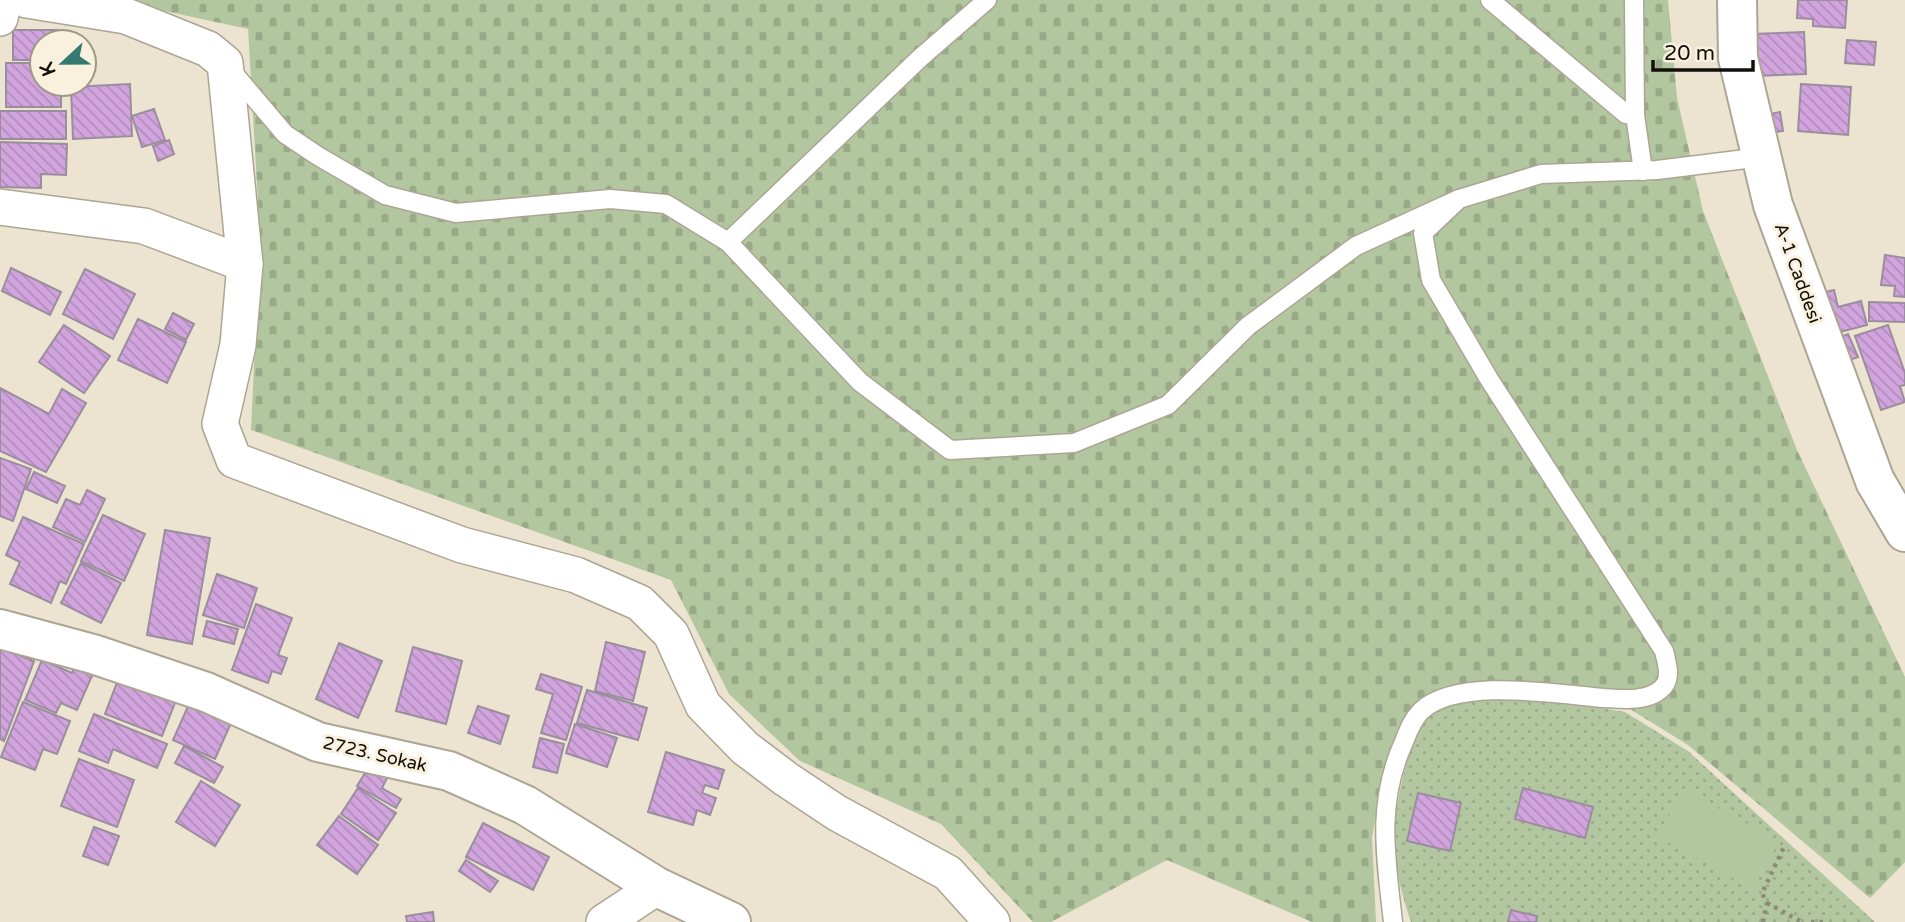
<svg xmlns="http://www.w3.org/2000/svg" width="1905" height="922" viewBox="0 0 1905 922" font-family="'Varela Round',sans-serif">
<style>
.cemetery{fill:url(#cemetery-stones)}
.park{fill:url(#park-dots)}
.pitch{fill:#b2c79f}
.building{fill:url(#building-back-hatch);stroke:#9a8e9d;stroke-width:2}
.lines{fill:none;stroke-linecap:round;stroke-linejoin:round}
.service-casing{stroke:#ada594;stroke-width:21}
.minor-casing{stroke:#ada594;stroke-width:38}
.tertiary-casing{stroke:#ada594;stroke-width:42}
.secondary-casing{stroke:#ada594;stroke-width:42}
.path{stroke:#8f887c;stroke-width:4.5;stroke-dasharray:3.5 5;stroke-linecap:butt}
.service{stroke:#fff;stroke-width:18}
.minor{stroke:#fff;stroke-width:35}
.tertiary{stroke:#fff;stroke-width:38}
.secondary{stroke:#fff;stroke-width:38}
.labels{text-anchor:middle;stroke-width:6;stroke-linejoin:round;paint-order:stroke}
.street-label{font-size:18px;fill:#120f0a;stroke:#f9f0de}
</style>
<defs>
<pattern id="cemetery-stones" width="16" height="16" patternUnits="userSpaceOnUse" patternTransform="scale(1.75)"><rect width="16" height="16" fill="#b2c79f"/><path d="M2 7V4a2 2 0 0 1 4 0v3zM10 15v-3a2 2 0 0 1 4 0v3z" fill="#98aa88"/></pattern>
<pattern id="park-dots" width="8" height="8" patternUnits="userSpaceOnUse" patternTransform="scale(1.75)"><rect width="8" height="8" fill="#b2c79f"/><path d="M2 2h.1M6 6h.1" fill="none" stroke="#98aa88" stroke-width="1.8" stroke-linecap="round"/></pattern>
<pattern id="building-back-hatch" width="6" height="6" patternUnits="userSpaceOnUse" patternTransform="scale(1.75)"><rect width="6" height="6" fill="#d1a4de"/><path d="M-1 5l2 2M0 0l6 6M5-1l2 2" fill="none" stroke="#b28cbd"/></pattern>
</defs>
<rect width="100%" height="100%" fill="#ece3d1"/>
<path class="cemetery" d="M114 0H1668L1677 98 1703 211 1797 450 1905 677V862L1870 898 1688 745 1596 688 1529 683 1427 698 1403 722 1382 776 1372 838 1376 922H1312L1167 860 1051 922H1033L941 824 800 761 729 694 671 580 251 430 260 236 248 29Z"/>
<path class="park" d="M1463 698 1554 700 1625 712 1688 751 1875 922H1411C1403 899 1393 862 1393 837 1393 815 1411 731 1425 717 1437 707 1449 702 1463 698Z"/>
<path class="pitch" d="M1683 789 1779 841 1753 889 1658 837Z"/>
<g class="building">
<path d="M1798 0H1847L1845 28 1813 26V19L1797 18Z"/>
<path d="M13 30H59V42H42V60H13Z"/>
<path d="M1804 32 1806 74 1756 76 1753 34Z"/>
<path d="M1847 40 1876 42 1874 65 1845 63Z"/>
<path d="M6 63H42V84H61V107H6Z"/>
<path d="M130 84 132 136 73 139 71 87Z"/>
<path d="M1801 84 1851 87 1848 135 1798 131Z"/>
<path d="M154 109 165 140 142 147 132 116Z"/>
<rect x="0" y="111" width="66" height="28"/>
<path d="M1780 112 1783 131 1767 133 1765 115Z"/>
<path d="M169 140 174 154 158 161 153 146Z"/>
<path d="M0 142 67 144 66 175 41 174V188L0 187Z"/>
<path d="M1885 255 1905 258V297L1894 296 1895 286 1881 285Z"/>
<path d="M11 268 61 292 50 315 2 291Z"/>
<path d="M85 269 135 294 113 339 63 314Z"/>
<path d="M1834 290 1838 307 1861 301 1867 325 1828 335 1818 294Z"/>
<path d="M1869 302 1905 303V322L1869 321Z"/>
<path d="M173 313 194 324 186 340 165 329Z"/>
<path d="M138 319 186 342 167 383 118 360Z"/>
<path d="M64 325 110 356 84 393 39 362Z"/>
<path d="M1888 325 1905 373V385L1900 386 1905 402 1881 410 1855 336Z"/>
<path d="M1848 334 1858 357 1842 363 1833 340Z"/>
<path d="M0 388 49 414 62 389 86 403 46 472 0 451Z"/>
<path d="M0 458 31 469 13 521 0 516Z"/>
<path d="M34 472 65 486 57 503 26 489Z"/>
<path d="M87 490 105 499 85 542 53 527 66 499 80 505Z"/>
<path d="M103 515 145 534 124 581 81 561Z"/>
<path d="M23 517 84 544 66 584 60 581 51 603 10 584 20 562 6 555Z"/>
<path d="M165 530 210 538 192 644 147 635Z"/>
<path d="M81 563 121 583 101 623 61 603Z"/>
<path d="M217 574 257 588 244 628 203 615Z"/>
<path d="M256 604 292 618 278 655 287 658 281 674 272 671 268 683 232 670Z"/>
<path d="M207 621 238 629 234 644 203 636Z"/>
<path d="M606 642 645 652 633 701 595 691Z"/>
<path d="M339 643 382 661 358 718 316 699Z"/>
<path d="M413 647 462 661 446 724 396 711Z"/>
<path d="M0 648 34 661 4 741 0 739Z"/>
<path d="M42 660 72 673 77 661 95 669 77 710 61 703 56 713 25 700Z"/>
<path d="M121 672 178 695 162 736 105 714Z"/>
<path d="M541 674 582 687 566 740 541 733 553 694 536 689Z"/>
<path d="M587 690 647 708 638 740 577 723Z"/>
<path d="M23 702 70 721 57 754 43 749 35 770 1 757Z"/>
<path d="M189 704 231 723 215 759 173 740Z"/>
<path d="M478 706 509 716 500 744 468 733Z"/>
<path d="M94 714 167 744 157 768 113 749 108 763 79 751Z"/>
<path d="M575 724 617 738 607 767 566 753Z"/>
<path d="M540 738 564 744 557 773 533 767Z"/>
<path d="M184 746 223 767 214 783 175 763Z"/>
<path d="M666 752 724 770 718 789 705 785 702 793 716 798 710 815 697 810 693 825 648 812Z"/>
<path d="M79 759 134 780 117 827 61 806Z"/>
<path d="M370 765 388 776 382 788 401 799 396 808 357 786Z"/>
<path d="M201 781 240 805 215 846 176 822Z"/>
<path d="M358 788 396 813 378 840 341 814Z"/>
<path d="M1523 788 1593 807 1585 838 1515 819Z"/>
<path d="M1418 793 1461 803 1450 851 1407 841Z"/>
<path d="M339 816 378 845 357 874 317 845Z"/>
<path d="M483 823 549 857 533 890 466 857Z"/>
<path d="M94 827 119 836 108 865 83 856Z"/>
<path d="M466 860 498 881 490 892 459 871Z"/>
<path d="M1511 910 1537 916 1536 922H1508Z"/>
<path d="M433 912 434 922H407L406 916Z"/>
</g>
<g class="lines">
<defs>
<g id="service">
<path d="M1490 0 1626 114 1635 115"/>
<path d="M1634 0 1635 115 1643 171"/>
<path d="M230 69 285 134 318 156 385 195 456 213 610 199 666 204 728 242 860 382 950 450 1074 443 1168 405 1248 326 1356 246 1459 199"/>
<path d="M728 242 920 58 987 0"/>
<path d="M1393 922C1386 858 1376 805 1403 744 1408 732 1412 720 1421 711 1457 677 1557 694 1604 698 1622 699 1645 702 1660 690 1673 680 1667 664 1664 651L1489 379 1431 280 1423 233 1459 199 1541 174 1657 170 1762 157"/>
</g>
<g id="minor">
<path d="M27 0 126 16 208 49 225 63 245 264 238 345 220 424 234 460 462 545 576 575 640 603 671 634 703 705 745 748 786 779 837 813 948 873 992 922"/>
<path d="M0 18 4 0"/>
<path d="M0 207 144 226 245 264"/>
<path d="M604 922 657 887"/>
</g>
<path id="tertiary" d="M0 629 93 654 206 692 318 742 449 771 525 805 657 887 731 922"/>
<path id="secondary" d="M1737 0 1738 58 1773 205 1875 481 1905 532"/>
</defs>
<use href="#service" class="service-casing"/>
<use href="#minor" class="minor-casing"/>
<use href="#tertiary" class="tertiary-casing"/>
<use href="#secondary" class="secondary-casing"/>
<g class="path">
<path d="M1767 903 1802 922"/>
<path d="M1763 922 1767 903 1762 893 1784 847"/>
<path d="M1811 922H1826"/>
</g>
<use href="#service" class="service"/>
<use href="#minor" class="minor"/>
<use href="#tertiary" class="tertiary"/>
<use href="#secondary" class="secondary"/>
</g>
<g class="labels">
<g class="street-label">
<text transform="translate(1798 273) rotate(70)" y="6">A-1 Caddesi</text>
<text transform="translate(375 754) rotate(13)" y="6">2723. Sokak</text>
</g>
</g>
<g transform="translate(63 63) rotate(248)"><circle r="33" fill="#f9f0de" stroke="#9d9689" stroke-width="2"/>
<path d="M0-5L12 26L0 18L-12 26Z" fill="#347a70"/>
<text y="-10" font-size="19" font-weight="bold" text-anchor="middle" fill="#120f0a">K</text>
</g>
<path d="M1653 60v10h100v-10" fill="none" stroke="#120f0a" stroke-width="3.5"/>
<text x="1664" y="60" font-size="21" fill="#120f0a" stroke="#f9f0de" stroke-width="5" paint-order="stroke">20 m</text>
</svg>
